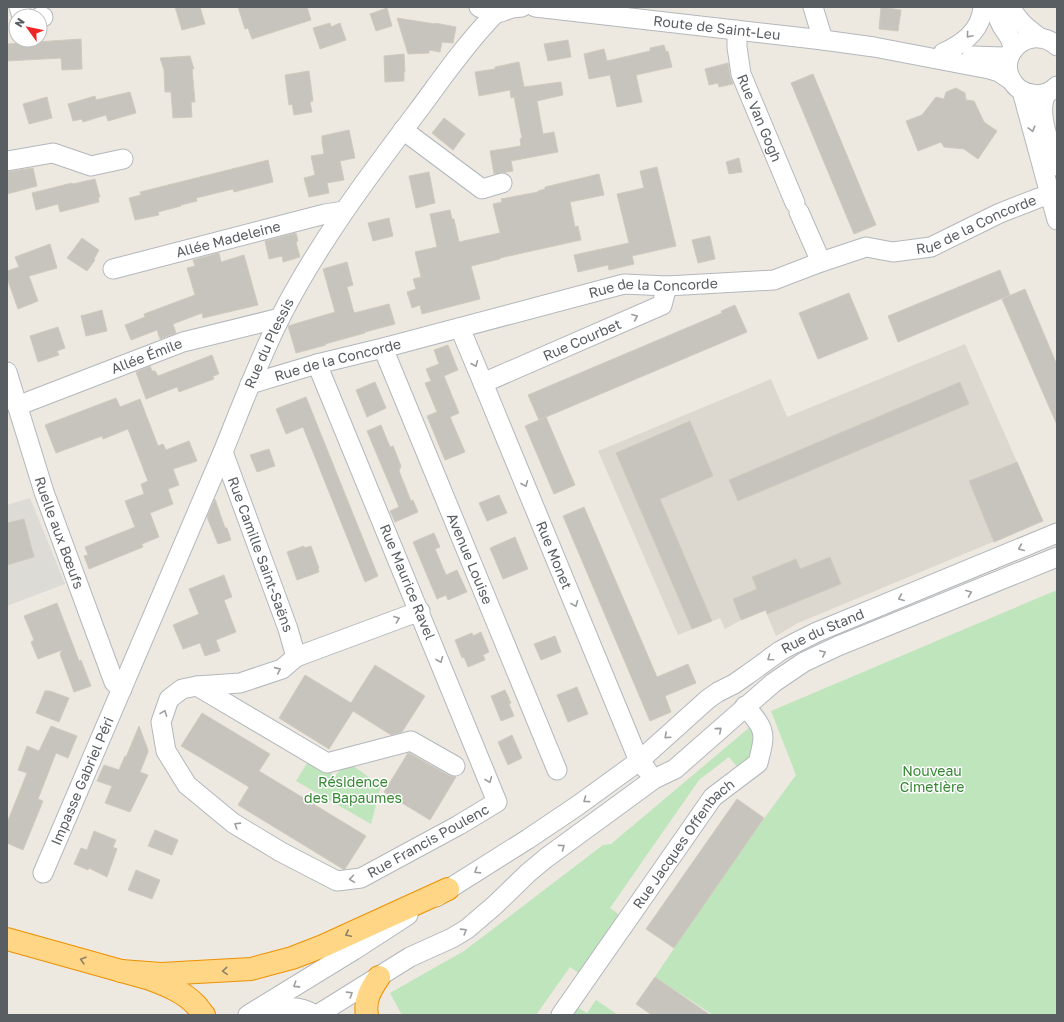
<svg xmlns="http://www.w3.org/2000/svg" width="1064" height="1022" viewBox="0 0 1064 1022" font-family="'Golos Text',sans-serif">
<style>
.industrial{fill:#dddbd5}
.education{fill:#ddd8cf}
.green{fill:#bee5bb}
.building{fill:#c7c3bd;stroke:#d1cabe}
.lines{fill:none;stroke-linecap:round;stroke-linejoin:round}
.minor-casing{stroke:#b3b7bc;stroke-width:21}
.highway-casing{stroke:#ed9000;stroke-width:24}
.minor{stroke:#fff;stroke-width:19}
.highway{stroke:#ffd685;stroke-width:22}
.oneway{stroke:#9b9ea1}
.oneway2{stroke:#8b826c}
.labels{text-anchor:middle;stroke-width:3;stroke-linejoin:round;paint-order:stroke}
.street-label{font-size:14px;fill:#595e62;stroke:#fff}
.park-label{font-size:14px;fill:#358733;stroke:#fff}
</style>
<rect width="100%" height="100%" fill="#ede9e0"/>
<path class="industrial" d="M30 498 65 584 7 606V505Z"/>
<path class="education" d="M965 344 1043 521 798 623 776 636 765 610 741 620 725 629 720 618 678 635 598 451 771 379 787 417Z"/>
<g class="green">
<path d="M1057 590V1015H713L655 977C700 908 747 841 796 775L771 711Z"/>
<path d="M750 727 755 737 752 758 738 768 729 757 699 780 610 908 621 916 580 974 570 967 536 1015H402L390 993 464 951 603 845 611 844Z"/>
<path d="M309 760 335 776 348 762 381 786 371 824 296 781Z"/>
<path d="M596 1000 618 1015H572L577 1007 587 1013Z"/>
</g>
<g class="building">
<path d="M175 7H200L205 24 182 30Z"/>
<path d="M238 7H307L311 20 252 39 248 28 245 29Z"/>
<path d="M881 7 901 10 898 31 879 29Z"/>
<path d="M387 8 392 26 376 31 370 14Z"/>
<path d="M397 18 435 24V23L456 27 453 43 442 42 440 52 429 50V53L408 54Z"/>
<path d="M330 23 331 27 340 23 346 40 320 49 313 28Z"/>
<path d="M81 39 82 69 62 70 61 58 7 61V44Z"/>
<path d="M568 40 571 57 548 61 544 44Z"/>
<path d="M664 45 666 52 668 51 672 67 636 75 642 102 617 107 610 75 589 79 584 54 604 49 607 61 650 51V48Z"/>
<path d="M404 54 405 72H404V81L385 82 384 56Z"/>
<path d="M190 56 194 69H192L195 102H191L192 117 173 118 171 92H165L164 70 160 58Z"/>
<path d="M519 62 524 87 561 82 563 95 537 101 543 134 554 132 558 152 511 161 513 171 494 174 490 151 521 146 520 139 522 138 514 97 511 98 510 90 479 96 475 72 495 69V67Z"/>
<path d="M728 63 730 76 733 84 719 87 718 83 709 85 705 69Z"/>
<path d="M309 71 313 101 310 102 312 112 294 115 292 104 289 105 285 75Z"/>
<path d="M813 74 876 225 854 234 791 83Z"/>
<path d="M956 88 965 93 966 100 974 101 984 122 997 131 978 159 964 149 944 147 941 142 918 151 906 121 922 115 936 97 944 99 946 92Z"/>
<path d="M130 92 136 113 108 121 106 115 83 122 82 119 73 121 68 104 95 96 96 100Z"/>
<path d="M47 97 52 118 29 124 23 104Z"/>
<path d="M444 118 465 134 453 150 432 133Z"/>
<path d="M349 130 355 158 340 161 344 180 327 183 329 193 309 197 304 178 315 175 311 156 324 154 322 142V136Z"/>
<path d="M739 158 742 172 729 174 726 162Z"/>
<path d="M268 160 273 182 234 192 233 189 196 198 197 201 181 205V206L158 212 159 215 135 220 129 198 141 195 140 192Z"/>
<path d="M657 167 676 246 632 256 634 264 609 270 608 265 578 272 574 255 629 243 617 194 644 188 640 171Z"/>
<path d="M33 168 37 186 7 194V172Z"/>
<path d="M429 172 435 203 416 208 409 176Z"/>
<path d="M599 174 604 195 570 202 575 227 578 226 581 240 500 258V259L471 266 480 299 422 314 420 305 412 308 407 292 416 289 413 279 421 277 415 252 437 247 430 214 450 210 452 219H454L459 242 500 233 493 204 502 202 501 199 538 192V191L545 189V187Z"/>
<path d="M95 179 100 197H98L99 202 60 212 58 204 36 210 32 193 72 183 73 184Z"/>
<path d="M389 218 393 236 373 241 368 223Z"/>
<path d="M296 233 298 241 296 242 300 257 283 262 282 256 269 259 265 241Z"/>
<path d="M710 236 715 259 698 263 692 240Z"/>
<path d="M82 238 99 250 94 259 95 260 87 271 67 258Z"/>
<path d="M50 244 57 268 29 276 38 301 18 309 7 278V271L19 267 15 257Z"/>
<path d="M219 253 221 262 244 255 258 305 203 318 202 313 173 324 176 333 160 339 157 330 131 340 125 325 145 317 144 314 195 295 187 268 195 266 193 260Z"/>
<path d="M347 262 353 285 347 287 354 313 389 304 395 324 365 332V333L325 344 326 345 296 353 288 326 335 312 323 269Z"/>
<path d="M1000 270 1010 295 898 342 888 316Z"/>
<path d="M1025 289 1057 365V425L1002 299Z"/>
<path d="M849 293 868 339 818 359 799 313Z"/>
<path d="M735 305 747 332 539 420 528 395 722 313 721 311Z"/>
<path d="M102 310 107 331 86 336 81 316Z"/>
<path d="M58 327 65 348 57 351 59 355 38 362 30 336Z"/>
<path d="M448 345 458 370 444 376 459 413 450 417 465 452 445 460 427 416 437 412 425 383 431 381 426 369 439 364 434 350Z"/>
<path d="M212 355 219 374 213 376 214 379 179 392 177 387 146 399 136 372 150 366 152 371H155L158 376Z"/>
<path d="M375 382 386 408 367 417 356 390Z"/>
<path d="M960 382 969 404 738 501 729 480Z"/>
<path d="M306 397 378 576 365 582 303 427 286 434 276 409Z"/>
<path d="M116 398 120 407 140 399 158 446 163 444 166 450 189 441 197 461 173 469 179 485 168 489 173 504 150 513 159 537 142 544 143 547 89 569 84 556 88 555 85 547 135 527 125 501 144 494 141 484 148 481 128 429 103 439 102 436 56 453 45 425Z"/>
<path d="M546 417 575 485 554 494 525 426Z"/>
<path d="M690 421 713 476 660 499 712 621 692 629 616 453Z"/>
<path d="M381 425 390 447 393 446 401 466 399 471 411 501 413 500 418 512 395 522 390 511 399 507 367 431Z"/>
<path d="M269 449 275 466 257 472 250 455Z"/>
<path d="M1017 462 1043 521 994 542 969 481Z"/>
<path d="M499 495 507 513 487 521 479 503Z"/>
<path d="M215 499 225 528H227L231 540 218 544 207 517Z"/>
<path d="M584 507 657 677 688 664 696 683 665 696 671 712 650 721 563 516Z"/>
<path d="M24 519 34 557 7 565V523Z"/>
<path d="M434 533 440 547 435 549 446 575 457 570 467 592 448 600 446 595 437 599 413 542Z"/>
<path d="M515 537 528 569 503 579 490 548Z"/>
<path d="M304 546V548L311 546 319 568 318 569 319 572 297 580 287 552Z"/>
<path d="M830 557 841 584 767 614 766 610 741 620 733 599 757 589 752 577 796 559 800 569Z"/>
<path d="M224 575 232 597 224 600 236 632 216 640 220 651 205 656 200 643 183 649 173 625 199 614 189 589Z"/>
<path d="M57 603 79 661 81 660 91 686 74 692 60 654 62 650 38 659 31 642 34 640 24 616Z"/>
<path d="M481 632 489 652 483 655 485 660 468 667 464 657 462 658 455 640 472 633 473 636Z"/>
<path d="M555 636 561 652 541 660 534 644Z"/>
<path d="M375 665 425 696 402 732 391 735 353 711 329 749 279 718 305 675 351 703Z"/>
<path d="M577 687 588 714 568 722 557 695Z"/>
<path d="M505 690 511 703 509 704 514 716 501 721 491 696Z"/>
<path d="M45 691H50L69 698 59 722 36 713Z"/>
<path d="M202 713 270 754 259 771 366 836 345 869H343L238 805 249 787 181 746Z"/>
<path d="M51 726 77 736 68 758 56 753 38 799 43 801 23 850 7 843V823L27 773 18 770 27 746 39 751Z"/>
<path d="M139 726 148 750V752L140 772 148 775 130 812 105 803 112 786 97 781 104 765 119 770 125 756 126 757Z"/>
<path d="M512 735 522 758 508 765 498 742Z"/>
<path d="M408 753H409L450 776 456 777 430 820 384 792Z"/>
<path d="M737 799 764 818 674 948 646 929Z"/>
<path d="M155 830 178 840 172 855 148 846Z"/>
<path d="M94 831 116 840 113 847 117 849 107 877 89 868 88 870 74 864 81 848 87 850Z"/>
<path d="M136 870 160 880 152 899 128 890Z"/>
<path d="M655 977 710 1015H652L636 1004Z"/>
</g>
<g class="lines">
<defs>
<g id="minor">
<path d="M19 7 22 16"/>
<path d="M479 7 481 8"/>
<path id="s1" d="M535 7 823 40 874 47 989 69 999 72 1011 80"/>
<path d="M813 7 823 40"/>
<path d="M993 7 1002 26 1010 38 1014 49"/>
<path d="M1011 7C1017 21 1028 29 1040 38"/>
<path d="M501 12 512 8 522 7"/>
<path d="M40 17H43"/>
<path id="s2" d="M737 30V47L741 74 795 203"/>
<path d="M1057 46C1030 22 992 56 1014 84 1018 89 1025 93 1032 94 1041 96 1050 93 1057 86"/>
<path d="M943 53C963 44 981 31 983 7"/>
<path d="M972 56 1003 57 1010 55"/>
<path d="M1022 91 1057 220"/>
<path d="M1047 93C1035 111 1051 147 1057 166"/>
<path d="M403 130 482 189 502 183"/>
<path d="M7 161 53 153 91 166 123 159"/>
<path d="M799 212 821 262"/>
<path id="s3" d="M113 269 325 214 344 211"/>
<path id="s4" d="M460 328 483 383 639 761 647 770"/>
<path id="s5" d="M383 348 557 770"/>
<path id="s6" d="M317 364C378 509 438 655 497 802L459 825 361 878 337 881 281 852 233 823 187 785 166 751 161 722 169 699 182 689 197 686 240 683 282 669 296 657 420 611"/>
<path id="s7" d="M7 372 44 492 114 682 122 689"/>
<path id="s8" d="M483 383 662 305 667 286"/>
<path id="s9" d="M250 384 317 364 383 348 624 284 667 286 774 280 821 262 866 247 893 252 931 247 1000 213 1049 194"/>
<path id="s10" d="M17 406 183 342 280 318"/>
<path id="s11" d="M223 452 288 629 296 657"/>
<path d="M197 686 327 763 411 741 455 766"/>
<path id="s12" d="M43 873 223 452C241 407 258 362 280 318 317 245 367 178 417 112 441 80 464 46 492 17L494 15"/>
<path id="s13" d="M436 897 528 839 577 806 639 761 708 699 718 692 734 684 747 675 780 651 793 644 817 632 1057 533"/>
<path d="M261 1014C280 1006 298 1004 315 1015"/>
<path d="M248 1015 354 950 408 915"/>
<path d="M317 1015 410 957 452 938 467 929 495 905 528 873 546 858 654 779 675 769 773 683 804 662 838 646 1057 557"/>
<path id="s14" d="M561 1015 713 797 758 763C760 754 765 739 762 731 760 722 751 714 745 706"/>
</g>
<g id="highway">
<path d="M7 939 150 979C166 985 184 992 196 1005 199 1008 201 1012 204 1015"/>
<path d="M121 971 161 974 251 969 292 958 323 946 448 889"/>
<path d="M367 1015C364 1000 371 989 379 977"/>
</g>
</defs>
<use href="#minor" class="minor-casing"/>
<use href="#highway" class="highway-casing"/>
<use href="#minor" class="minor"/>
<use href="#highway" class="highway"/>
</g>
<defs><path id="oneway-chevron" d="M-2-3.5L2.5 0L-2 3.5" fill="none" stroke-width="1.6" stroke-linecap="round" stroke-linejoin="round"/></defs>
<g class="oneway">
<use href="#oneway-chevron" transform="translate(969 35) rotate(131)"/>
<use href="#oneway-chevron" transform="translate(1032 129) rotate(75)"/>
<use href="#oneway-chevron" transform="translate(635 317) rotate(-23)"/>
<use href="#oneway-chevron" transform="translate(475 364) rotate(67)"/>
<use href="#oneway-chevron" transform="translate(525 484) rotate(68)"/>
<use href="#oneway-chevron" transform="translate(1021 548) rotate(157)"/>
<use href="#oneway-chevron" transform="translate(969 593) rotate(-22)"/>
<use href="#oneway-chevron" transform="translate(901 598) rotate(158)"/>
<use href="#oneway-chevron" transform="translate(575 604) rotate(68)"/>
<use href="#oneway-chevron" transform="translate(397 619) rotate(-20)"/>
<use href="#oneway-chevron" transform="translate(823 653) rotate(-25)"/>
<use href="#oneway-chevron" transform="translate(770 658) rotate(145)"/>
<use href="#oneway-chevron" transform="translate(440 660) rotate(68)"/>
<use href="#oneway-chevron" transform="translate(278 670) rotate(-24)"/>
<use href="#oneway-chevron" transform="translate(164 713) rotate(-70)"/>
<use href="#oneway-chevron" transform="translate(719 730) rotate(-41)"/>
<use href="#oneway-chevron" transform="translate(667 736) rotate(138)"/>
<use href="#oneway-chevron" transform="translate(489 780) rotate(68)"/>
<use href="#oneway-chevron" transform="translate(586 800) rotate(144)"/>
<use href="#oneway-chevron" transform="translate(237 825) rotate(-148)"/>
<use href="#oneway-chevron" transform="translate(562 847) rotate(-36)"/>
<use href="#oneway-chevron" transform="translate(477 871) rotate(148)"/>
<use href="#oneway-chevron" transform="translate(352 879) rotate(172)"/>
<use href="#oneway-chevron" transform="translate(464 931) rotate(-32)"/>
<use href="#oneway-chevron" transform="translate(296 985) rotate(147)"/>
<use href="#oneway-chevron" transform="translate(350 994) rotate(-32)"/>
</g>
<g class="oneway2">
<use href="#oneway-chevron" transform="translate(348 934) rotate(155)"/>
<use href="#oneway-chevron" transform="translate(83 960) rotate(-164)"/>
<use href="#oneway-chevron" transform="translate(225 971) rotate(176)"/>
</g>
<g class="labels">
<g class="street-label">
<text dy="5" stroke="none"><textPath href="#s1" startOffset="183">Route de Saint-Leu</textPath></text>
<text dy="5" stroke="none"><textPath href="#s2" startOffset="92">Rue Van Gogh</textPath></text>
<text dy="5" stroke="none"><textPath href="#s9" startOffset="751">Rue de la Concorde</textPath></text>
<text dy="5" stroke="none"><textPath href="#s3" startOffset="119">Allée Madeleine</textPath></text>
<text dy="5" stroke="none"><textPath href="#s9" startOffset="416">Rue de la Concorde</textPath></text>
<text dy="5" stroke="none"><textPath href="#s8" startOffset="108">Rue Courbet</textPath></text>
<text dy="5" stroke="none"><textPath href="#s12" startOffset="576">Rue du Plessis</textPath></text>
<text dy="5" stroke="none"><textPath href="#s10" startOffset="139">Allée Émile</textPath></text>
<text dy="5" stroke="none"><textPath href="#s9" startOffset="91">Rue de la Concorde</textPath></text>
<text dy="5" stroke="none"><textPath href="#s7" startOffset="169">Ruelle aux Bœufs</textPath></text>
<text dy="5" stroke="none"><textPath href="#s11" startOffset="109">Rue Camille Saint-Saëns</textPath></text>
<text dy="5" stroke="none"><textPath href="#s4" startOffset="246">Rue Monet</textPath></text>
<text dy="5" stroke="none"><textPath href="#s5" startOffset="228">Avenue Louise</textPath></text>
<text dy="5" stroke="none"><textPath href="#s6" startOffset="236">Rue Maurice Ravel</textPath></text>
<text dy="5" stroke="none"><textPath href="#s13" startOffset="471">Rue du Stand</textPath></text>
<text dy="5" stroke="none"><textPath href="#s12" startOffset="100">Impasse Gabriel Péri</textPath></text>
<text transform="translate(428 841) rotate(-29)" y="5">Rue Francis Poulenc</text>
<text dy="5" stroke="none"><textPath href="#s14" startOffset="211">Rue Jacques Offenbach</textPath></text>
</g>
<g class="park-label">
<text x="932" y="776">Nouveau<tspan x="932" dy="16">Cimetière</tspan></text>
<text x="353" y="787">Résidence<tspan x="353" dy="16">des Bapaumes</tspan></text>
</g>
</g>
<rect width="1064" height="1022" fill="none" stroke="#595e62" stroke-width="16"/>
<g transform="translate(28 28) rotate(303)"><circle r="19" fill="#ffffff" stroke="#bdbfc0"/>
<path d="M0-3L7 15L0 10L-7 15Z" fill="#ee2525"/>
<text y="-6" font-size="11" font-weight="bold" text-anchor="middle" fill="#595e62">N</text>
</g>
</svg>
